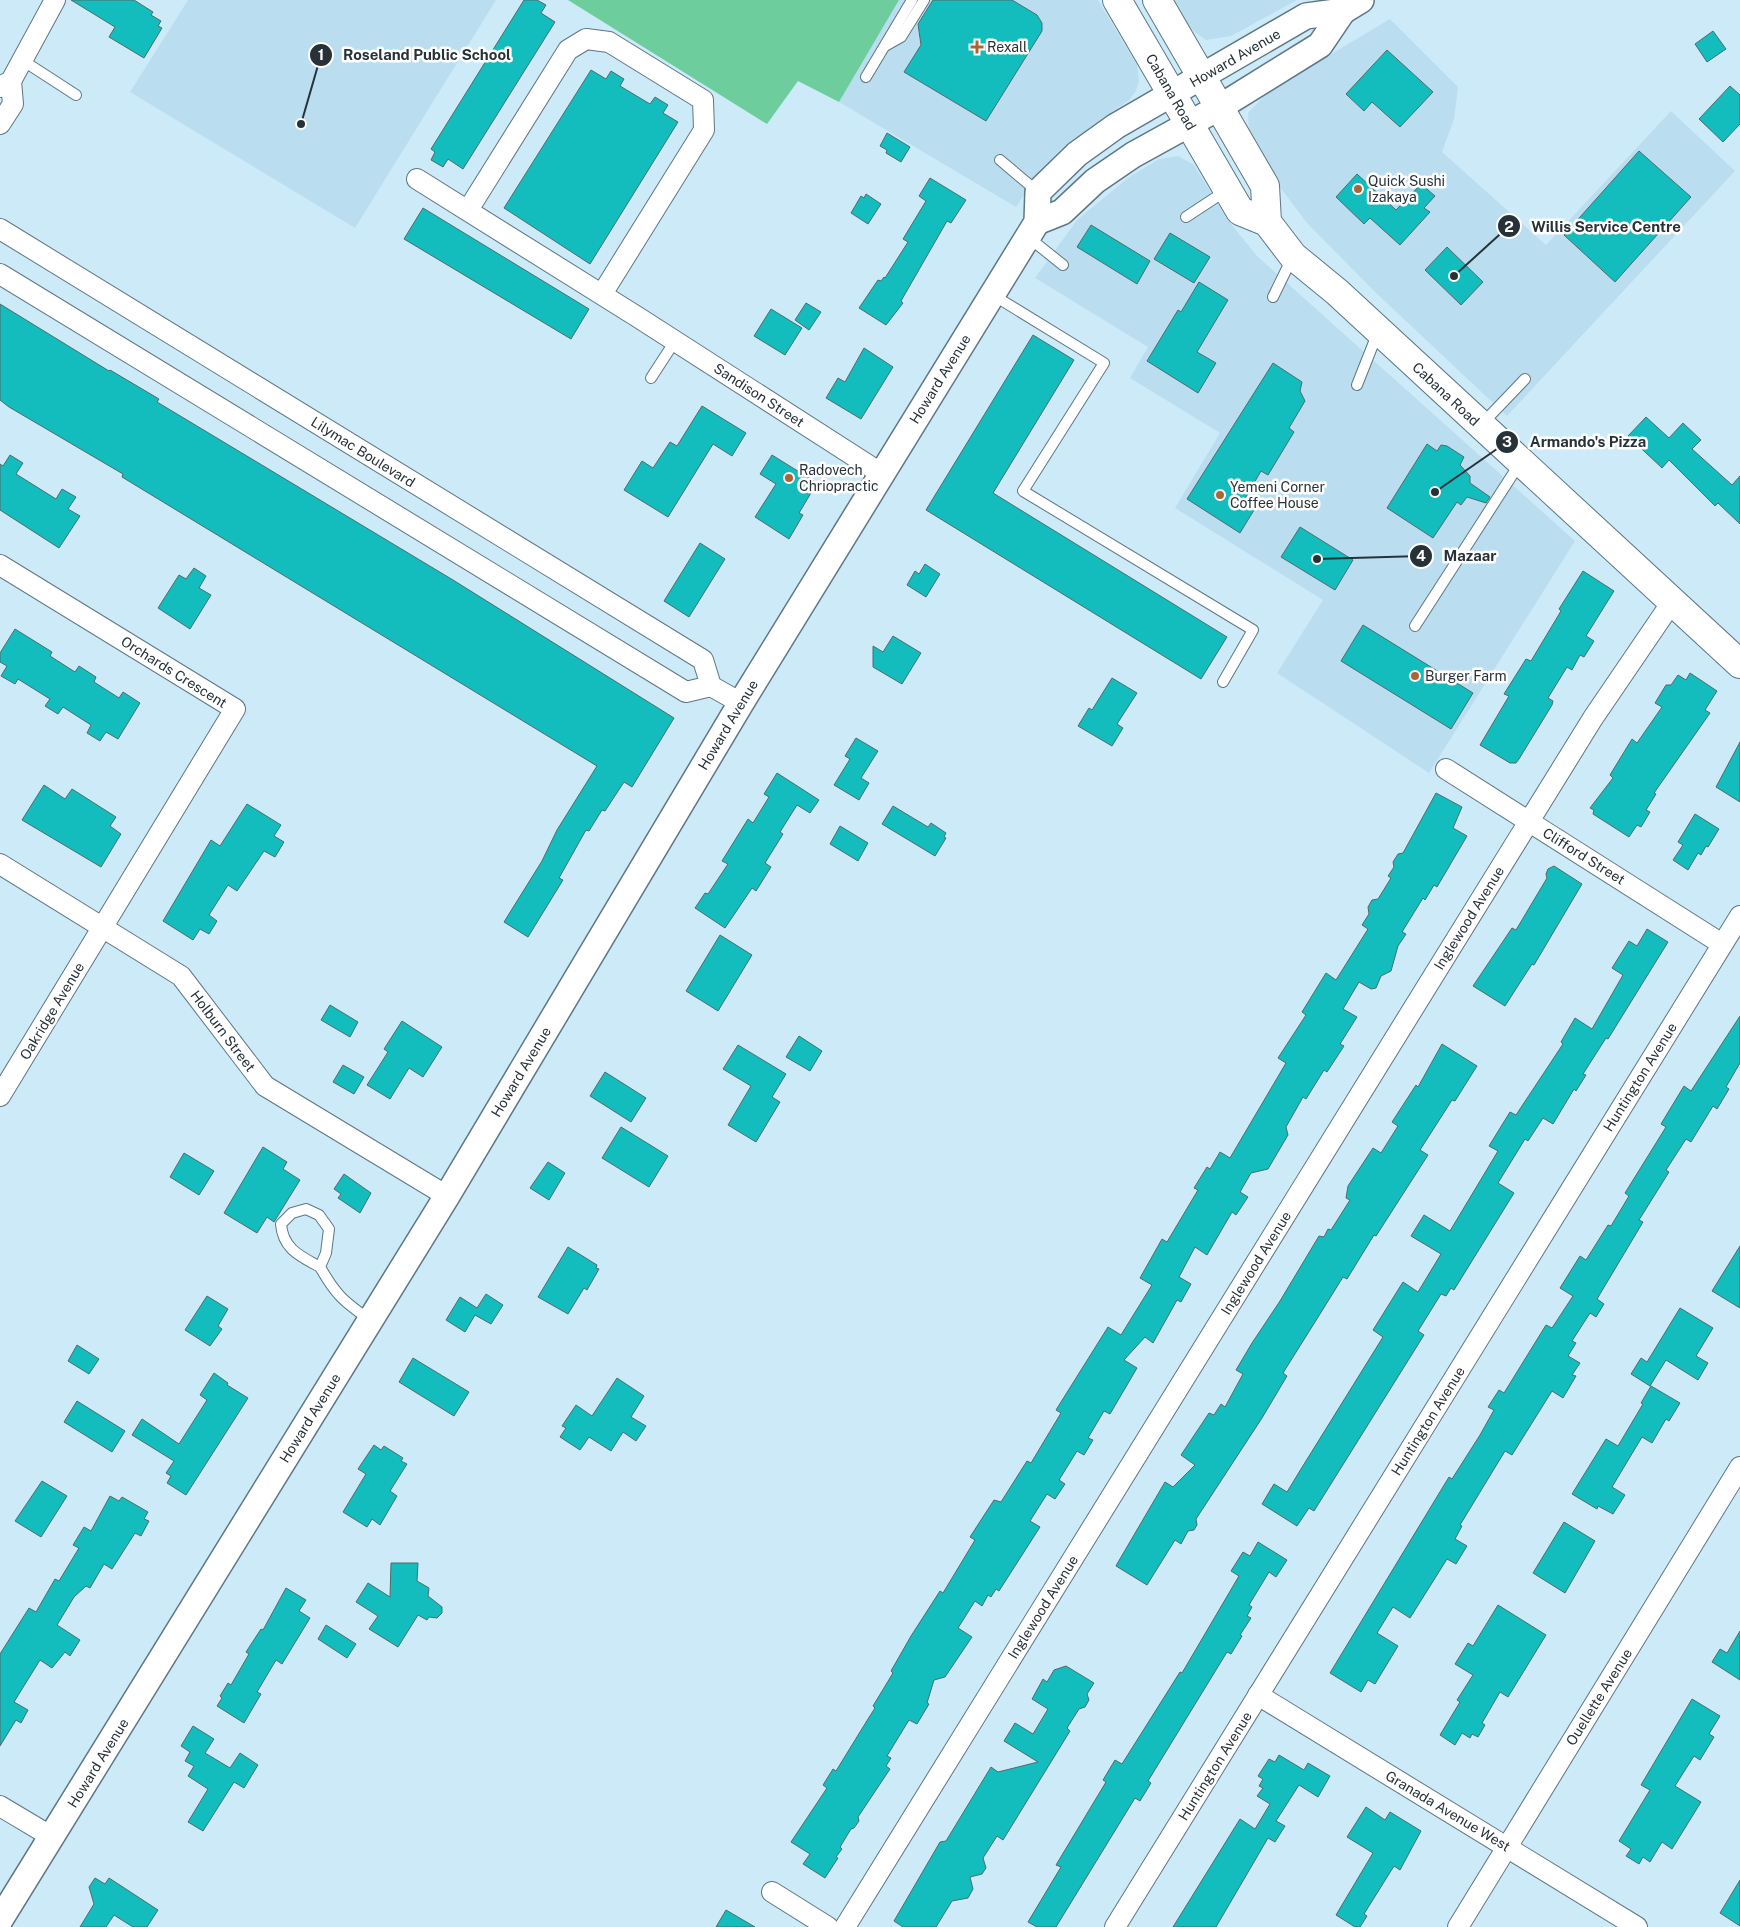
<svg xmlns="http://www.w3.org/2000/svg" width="1740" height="1927" viewBox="0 0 1740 1927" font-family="'Public Sans',sans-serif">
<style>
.built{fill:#badef0}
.green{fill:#6dcd9d}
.building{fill:#13bdbd;stroke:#4d6c6b}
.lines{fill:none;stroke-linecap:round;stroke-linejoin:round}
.service-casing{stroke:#5d7784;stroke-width:12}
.minor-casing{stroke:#5d7784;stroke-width:22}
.tertiary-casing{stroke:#5d7784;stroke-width:28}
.secondary-casing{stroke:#5d7784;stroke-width:30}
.service{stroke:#fff;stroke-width:10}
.minor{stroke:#fff;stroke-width:20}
.tertiary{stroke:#fff;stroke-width:25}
.secondary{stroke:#fff;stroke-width:28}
.poi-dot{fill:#a96634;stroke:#fff;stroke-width:2}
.labels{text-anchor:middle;stroke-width:5;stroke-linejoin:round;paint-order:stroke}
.poi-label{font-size:14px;fill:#273238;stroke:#fff;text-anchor:start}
.street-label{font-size:14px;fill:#273238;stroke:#fff}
.leader{fill:none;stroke:#273238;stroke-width:2}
.callout-dot{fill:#273238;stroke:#fff;stroke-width:2}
.mark-label{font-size:15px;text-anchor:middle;font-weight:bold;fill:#fff}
.callout-label{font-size:15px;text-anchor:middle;font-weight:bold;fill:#273238;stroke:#fff;stroke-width:5;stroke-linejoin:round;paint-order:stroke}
</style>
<rect width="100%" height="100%" fill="#cdeaf9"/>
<g class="built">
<path d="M188 0H496L355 228 130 92Z"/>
<path d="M899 0H1098L1137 65 1139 80 1136 91 1129 100 1063 147 1040 170 1016 207 839 102Z"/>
<path d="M1171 0H1297L1231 36 1206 40 1188 27Z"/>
<path d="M1390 19 1458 87 1454 119 1442 152 1546 245 1671 111 1735 171 1507 416 1374 291 1307 223 1273 178 1249 133 1248 113 1268 92Z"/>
<path d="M1178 156 1194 165 1227 219 1257 256 1575 541 1429 773 1277 673 1323 600 1175 508 1220 433 1130 378 1148 347 1035 278 1077 220 1128 178 1159 159Z"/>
</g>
<path class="green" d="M568 0H899L839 102 798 81 767 124Z"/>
<g class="building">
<path d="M71 0H134L153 12 151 15 161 21 158 26 162 28 144 58 109 37 115 27Z"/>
<path d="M524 0H537L546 5 541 13 555 22 463 169 448 159 443 167 431 160 435 152 431 149Z"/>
<path d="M933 0H1012L1037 15 1042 23V31L986 121 904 72 921 45 918 24Z"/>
<path d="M1713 31 1726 49 1707 62 1695 44Z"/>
<path d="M1387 50 1433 92 1400 127 1372 102 1364 111 1346 94Z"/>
<path d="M591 70 606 79 611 71 624 79 620 86 650 104 655 97 668 105 663 113 678 122 590 264 504 208Z"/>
<path d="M1730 86 1740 95V124L1723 142 1699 119Z"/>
<path d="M887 133 910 147 901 162 886 153 887 150 880 146Z"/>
<path d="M1639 151 1691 197 1615 282 1564 235Z"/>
<path d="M1357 174 1396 210 1421 184 1435 196 1424 208 1430 212 1400 245 1370 218 1364 224 1336 197Z"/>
<path d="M930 178 966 200 951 223 947 221 901 301 903 303 886 325 859 308 878 280 881 281 884 277 885 278 908 242 903 239 926 201 919 196Z"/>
<path d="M866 194 881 204 868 224 851 213 861 196 864 198Z"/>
<path d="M423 208 589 309 571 339 404 239Z"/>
<path d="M1091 225 1150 261 1137 284 1077 247Z"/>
<path d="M1170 233 1210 257 1194 283 1154 259Z"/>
<path d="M1447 247 1483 282 1461 305 1425 270Z"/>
<path d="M1199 282 1228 300 1197 352 1216 363 1198 393 1147 361 1178 310 1181 312Z"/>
<path d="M806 303 821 312 809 330 795 320Z"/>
<path d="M0 304 109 371 110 370 159 399 157 402 453 580 674 718 632 787 624 782 605 811 602 810 589 831 586 830 559 878 563 880 528 937 504 922 542 861 557 830 597 766 122 477 123 474 9 407 0 400Z"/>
<path d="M771 309 802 328 785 355 754 336Z"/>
<path d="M1033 335 1074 360 993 493 1227 637 1201 679 926 510Z"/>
<path d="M864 348 893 367 861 419 826 398 838 378 845 382Z"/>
<path d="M1273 363 1302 382 1300 391 1305 401 1289 428 1294 432 1268 475 1261 471 1243 502 1254 510 1240 533 1187 499Z"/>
<path d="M702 406 746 433 732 456 713 444 668 517 624 490 642 461 653 468 670 442 677 446Z"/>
<path d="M1646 417 1669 438 1683 423 1701 440 1692 449 1732 485 1740 476V524L1718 503 1715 506 1669 460 1662 468 1628 436Z"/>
<path d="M1427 444 1437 451 1441 445 1447 446 1464 457 1460 465 1470 476V483L1490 497 1486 503 1467 497 1461 505 1457 502 1433 538 1387 508Z"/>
<path d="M10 455 23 463 16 474 56 499 62 489 76 497 68 509 80 516 59 548 0 510V464L3 466Z"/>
<path d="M772 455 817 483 799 513 803 515 789 539 755 517 776 484 760 474Z"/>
<path d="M1300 527 1353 560 1335 590 1281 557Z"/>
<path d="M700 543 725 559 689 617 664 601Z"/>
<path d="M925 564 940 574 926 597 907 585 915 571 919 574Z"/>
<path d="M194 568 206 576 199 588 211 595 190 629 158 608 179 575 186 579Z"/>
<path d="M1583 571 1614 591 1586 636 1594 641 1584 657 1580 655 1572 670 1567 667 1548 698 1553 701 1552 705 1519 759 1516 763H1510L1480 745 1509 696 1504 694 1526 659 1531 661 1561 611 1559 609Z"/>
<path d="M1363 625 1473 693 1451 729 1341 661Z"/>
<path d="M15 629 52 652 50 656 75 672 79 666 96 677 94 682 119 698 123 692 140 703 118 739 106 732 100 741 87 733 91 725 63 707 58 714 45 706 50 699 18 679 15 684 1 676 7 666 0 662V653Z"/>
<path d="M893 636 921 653 902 684 873 667V646L883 652Z"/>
<path d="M1690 673 1717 691 1705 710 1710 713 1654 793 1656 794 1646 810 1650 812 1641 827 1637 825 1629 837 1593 814 1594 810 1590 808 1613 778 1610 775 1632 739 1637 743 1662 707 1655 703 1666 685H1671L1678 675 1686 680Z"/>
<path d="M1112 678 1137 693 1117 724 1123 728 1112 746 1078 726 1089 708 1092 710Z"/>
<path d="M856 738 878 751 861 778 869 783 859 800 834 785 850 759 845 756Z"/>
<path d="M1740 742V802L1716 787Z"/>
<path d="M777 773 819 800 810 813 797 805 780 832 783 834 765 863 771 867 756 891 752 888 725 928 695 908 705 893 708 894 728 864 722 861 748 819 753 823 769 797 764 794Z"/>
<path d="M44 785 65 799 72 789 116 817 110 826 121 834 101 867 22 820Z"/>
<path d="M1436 793 1462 807 1453 828 1467 836 1437 887 1434 885 1425 900 1423 898 1402 932 1406 934 1398 946 1391 971 1381 976 1376 988 1371 989 1359 982 1343 1009 1357 1017 1340 1044 1344 1046 1327 1072 1324 1070 1306 1099 1303 1097 1286 1127 1288 1135 1268 1169 1251 1173 1240 1192 1248 1197 1236 1215 1232 1212 1207 1255 1195 1247 1179 1277 1191 1284 1181 1302 1177 1300 1153 1343 1145 1337 1124 1360 1137 1368 1110 1414 1104 1411 1088 1438 1093 1440 1084 1455 1077 1451 1059 1480 1065 1484 1055 1499 1047 1494 1030 1521 1040 1527 999 1591 996 1589 991 1597 988 1595 982 1606 975 1601 958 1628 972 1637 945 1677 934 1680 927 1703 929 1704 917 1724 909 1720 887 1756 891 1758 886 1766 890 1769 858 1817 859 1821 854 1828 851 1829 840 1847 842 1849 836 1857 838 1858 825 1878 803 1864 810 1854 791 1842 827 1788 823 1785 833 1769 836 1771 868 1719 875 1708 873 1706 893 1673 891 1671 911 1636 940 1591 943 1593 975 1540 970 1537 994 1500 1001 1502 1027 1461 1031 1463 1061 1413 1056 1410 1108 1327 1121 1335 1152 1285 1140 1278 1162 1239 1167 1242 1198 1190 1194 1188 1207 1167 1210 1169 1220 1152 1230 1158 1286 1063 1278 1058 1306 1015 1302 1012 1326 973 1336 980 1368 929 1362 925 1369 914 1368 907 1372 900 1378 899 1391 878 1388 876 1394 867 1393 862 1398 854 1403 853Z"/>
<path d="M247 804 281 825 274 836 284 842 275 857 264 851 237 891 228 885 209 915 217 921 209 934 200 929 193 940 163 921 211 840 220 846Z"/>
<path d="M893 806 928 827 931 823 946 833 944 837 946 838 935 856 882 824Z"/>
<path d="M1695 814 1719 829 1708 847 1706 846 1701 855 1698 853 1688 870 1673 860 1683 845 1678 842Z"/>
<path d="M840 826 868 843 858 861 830 844Z"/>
<path d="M1554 866 1582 884 1534 965 1532 964 1505 1006 1473 986 1512 928 1516 930 1547 878 1546 874 1548 869Z"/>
<path d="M1647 929 1668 942 1608 1039 1606 1038 1583 1074 1586 1075 1576 1091 1574 1089 1553 1124 1543 1118 1528 1141 1525 1139 1498 1183 1514 1193 1454 1290 1451 1288 1446 1296 1441 1294 1418 1331 1424 1335 1314 1511 1309 1508 1297 1526 1262 1504 1274 1484 1287 1492 1301 1469 1383 1337 1373 1330 1403 1282 1418 1292 1441 1254 1411 1236 1424 1215 1450 1231 1498 1151 1489 1146 1510 1112 1516 1115 1563 1044 1561 1042 1575 1018 1592 1029 1623 975 1612 968 1629 941 1637 946Z"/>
<path d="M720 935 752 955 718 1011 686 991Z"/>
<path d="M330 1005 358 1022 350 1037 321 1020Z"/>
<path d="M1740 1016V1063L1726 1087 1729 1089 1717 1109 1713 1106 1691 1142 1686 1139 1666 1170 1669 1172 1639 1220 1643 1222 1597 1299 1604 1304 1596 1317 1590 1313 1572 1341 1576 1343 1568 1356 1580 1363 1572 1375 1576 1376 1563 1398 1552 1391 1512 1455 1505 1451 1460 1525 1462 1526 1455 1539 1467 1546 1456 1564 1447 1559 1410 1618 1393 1607 1377 1633 1398 1646 1375 1684 1368 1680 1361 1692 1330 1673 1449 1477 1452 1479 1480 1435 1494 1410 1488 1407 1499 1390 1504 1393 1546 1325 1552 1328 1573 1296 1560 1288 1580 1256 1586 1260 1608 1225 1611 1226 1629 1196 1625 1193 1666 1127 1661 1124 1684 1086 1691 1091Z"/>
<path d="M402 1021 442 1047 423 1077 409 1068 390 1099 367 1085 388 1052 384 1049Z"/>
<path d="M799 1036 822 1051 810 1071 786 1057Z"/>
<path d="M1442 1044 1477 1066 1455 1101 1452 1100 1420 1150 1428 1155 1376 1236 1374 1235 1347 1279 1343 1277 1320 1314 1283 1373 1287 1376 1262 1418 1196 1519 1197 1525 1194 1530 1188 1531 1181 1544 1175 1540 1147 1585 1116 1566 1117 1564 1165 1482 1173 1487 1195 1465 1181 1455 1209 1413 1214 1415 1221 1404 1225 1407 1243 1374 1236 1370 1252 1343 1280 1301 1319 1236 1324 1237 1328 1229 1331 1230 1350 1200 1346 1198 1348 1186 1373 1148 1381 1153 1398 1126 1392 1122 1416 1085 1418 1087Z"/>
<path d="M738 1045 786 1074 772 1097 780 1102 756 1142 728 1125 751 1086 723 1069Z"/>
<path d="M343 1065 364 1077 354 1094 333 1082Z"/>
<path d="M605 1072 646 1098 631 1122 590 1096Z"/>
<path d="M621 1127 668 1156 649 1187 602 1158Z"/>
<path d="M263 1147 287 1162 283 1169 300 1180 274 1222 267 1217 257 1233 224 1213Z"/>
<path d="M184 1153 214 1171 199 1195 170 1177Z"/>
<path d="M548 1162 565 1173 549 1200 530 1188Z"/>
<path d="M344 1174 371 1193 360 1213 338 1198 341 1194 334 1189Z"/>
<path d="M1740 1246V1308L1712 1291Z"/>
<path d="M568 1247 597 1265 596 1268 599 1269 587 1290 584 1288 568 1314 538 1297Z"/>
<path d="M486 1294 503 1305 491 1324 475 1315 465 1332 446 1320 460 1297 477 1308Z"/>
<path d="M207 1296 228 1309 218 1326 222 1329 210 1346 185 1330Z"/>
<path d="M1680 1308 1713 1328 1696 1356 1708 1363 1698 1380 1666 1360 1650 1386 1631 1374 1641 1358 1647 1362Z"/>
<path d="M77 1345 99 1359 89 1374 68 1361Z"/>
<path d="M413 1358 469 1392 454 1416 399 1382Z"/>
<path d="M214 1373 228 1383 227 1385 248 1398 186 1495 167 1483 171 1476 166 1473 174 1461 132 1435 142 1419 179 1444 207 1400 200 1395Z"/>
<path d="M617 1378 644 1396 631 1417 646 1426 636 1441 623 1432 611 1451 589 1437 580 1450 560 1437 566 1428 562 1426 576 1405 592 1416Z"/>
<path d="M1651 1386 1680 1403 1669 1421 1666 1419 1652 1443 1642 1437 1612 1487 1625 1495 1613 1514 1598 1506 1597 1509 1572 1494 1606 1439 1618 1446 1643 1404 1641 1403Z"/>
<path d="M77 1401 125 1431 112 1452 64 1422Z"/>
<path d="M374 1445 381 1450 384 1446 403 1458 401 1461 407 1464 390 1491 397 1496 380 1525 372 1519 367 1527 343 1512 366 1474 358 1469Z"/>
<path d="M42 1481 67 1496 41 1537 15 1521Z"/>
<path d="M110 1496 119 1501 122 1497 148 1512 144 1519 149 1521 141 1536 135 1533 112 1569 104 1564 90 1588 86 1586 74 1597 57 1625 80 1640 70 1656 65 1652 52 1668 40 1660 14 1702 28 1710 21 1723 16 1720 0 1746V1654L29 1608 36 1612 55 1579 59 1581 79 1548 73 1545 84 1527 91 1531Z"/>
<path d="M1564 1522 1595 1541 1565 1593 1533 1573Z"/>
<path d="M1258 1542 1287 1560 1276 1577 1269 1572 1249 1605 1252 1607 1247 1616 1251 1618 1240 1635 1242 1636 1231 1654 1227 1652 1148 1781 1151 1783 1140 1801 1135 1798 1056 1927H1037L1028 1922 1061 1867 1056 1865 1106 1782 1103 1780 1115 1760 1122 1764 1180 1672 1182 1673 1239 1576 1231 1571 1243 1552 1250 1556Z"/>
<path d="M391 1563H418L417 1581 429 1588 428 1596 442 1607V1613L437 1618 429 1617 427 1620 418 1615 398 1647 369 1629 378 1616 356 1602 368 1583 390 1597Z"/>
<path d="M286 1588 306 1600 299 1611 310 1618 282 1664 276 1660 257 1692 261 1694 244 1723 217 1706 222 1698 220 1696 228 1683 231 1685 249 1654 246 1652 261 1629 263 1630Z"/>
<path d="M1498 1605 1546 1635 1508 1697 1500 1692 1482 1723 1485 1725 1478 1737 1472 1734 1470 1738 1462 1733 1455 1745 1440 1735 1460 1702 1457 1700 1473 1675 1455 1664 1468 1643 1473 1646Z"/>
<path d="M326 1625 356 1644 347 1658 318 1639Z"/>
<path d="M1740 1631V1680L1712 1662 1720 1649 1727 1653Z"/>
<path d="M1066 1666 1094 1683 1087 1694 1089 1700 1085 1707 1079 1709 1067 1728 1070 1731 1003 1840 997 1836 983 1858 986 1868 982 1874 970 1877 973 1889 968 1898 952 1901 936 1927H903L894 1921 940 1842 946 1841 991 1767 998 1772 1038 1762 1004 1741 1015 1723 1033 1734 1048 1709 1032 1699 1043 1679 1047 1682 1054 1670Z"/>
<path d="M1692 1699 1720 1716 1709 1734 1714 1737 1700 1760 1694 1756 1675 1786 1701 1802 1672 1849 1662 1842 1650 1862 1643 1857 1639 1864 1626 1856 1631 1849 1619 1841 1650 1790 1641 1785Z"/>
<path d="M193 1726 214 1739 205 1753 230 1768 240 1753 258 1765 244 1788 234 1782 203 1831 188 1822 208 1789 188 1776 194 1766 185 1761 190 1752 181 1746Z"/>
<path d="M1279 1755 1304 1770 1308 1763 1330 1776 1318 1797 1299 1785 1276 1821 1285 1826 1275 1842 1268 1838 1216 1927H1173L1240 1819 1255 1829 1270 1804 1257 1796 1263 1788 1259 1786 1263 1779 1258 1776 1269 1759 1275 1762Z"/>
<path d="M1366 1807 1385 1820 1390 1812 1421 1831 1400 1870 1394 1866 1364 1914 1367 1916 1360 1927H1355L1336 1915 1373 1853 1347 1837Z"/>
<path d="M95 1878 105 1884 109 1878 158 1910 147 1927H133L114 1915 106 1927H80L94 1904 89 1887Z"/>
<path d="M1740 1880V1926L1720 1913Z"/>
<path d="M726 1910 755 1927H716Z"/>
</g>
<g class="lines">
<defs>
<g id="service">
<path d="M885 46 901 37 924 0"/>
<path d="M22 60 76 95"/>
<path d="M866 77 912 0"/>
<path d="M1000 160 1038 192"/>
<path d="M1186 217 1227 190"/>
<path d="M1028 237 1063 265"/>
<path d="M993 295 1104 363 1023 491 1253 630 1223 682"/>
<path d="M1273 297 1293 256"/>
<path d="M651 378 675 341"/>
<path d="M1357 385 1378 332"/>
<path d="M1481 425 1525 379"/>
<path d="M1415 626 1520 463"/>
<path d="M320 1267C300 1256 283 1249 281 1224L292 1213 306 1209 319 1215 329 1229 326 1253 320 1267C336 1295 343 1301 370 1320"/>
</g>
<g id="minor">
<path d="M0 87 11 81 55 0"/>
<path d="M0 124 13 104 11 81"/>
<path d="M417 179 636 316 882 474"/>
<path d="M468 210 568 50 586 39 609 42 703 100 704 130 602 294"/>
<path d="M0 229 703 660 711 686 741 703"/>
<path d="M0 274 686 692 711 686"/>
<path d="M0 565 235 709 0 1096"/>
<path d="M1446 769 1722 944"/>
<path d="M0 864 181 976 265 1086 447 1196"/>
<path d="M1258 1695 1637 1927"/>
<path d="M0 1806 52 1837"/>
<path d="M772 1892 828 1927"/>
<path d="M845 1927 1593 718 1672 602"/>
<path d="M1115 1927 1740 916"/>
<path d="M1458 1927 1740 1467"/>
</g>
<g id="tertiary">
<path d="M1037 222 1062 212 1095 181 1133 155 1220 107 1320 45 1343 11"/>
<path d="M0 1920 447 1196 741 703 1037 222 1038 192 1077 154 1116 126 1306 16 1343 11 1361 0"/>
</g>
<g id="secondary">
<path d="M1117 0 1240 211 1267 222 1293 256 1337 292 1740 664"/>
<path d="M1157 0 1265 186 1267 222"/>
</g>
</defs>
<use href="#service" class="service-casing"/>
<use href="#minor" class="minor-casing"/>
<use href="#tertiary" class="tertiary-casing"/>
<use href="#secondary" class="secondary-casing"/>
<use href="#service" class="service"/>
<use href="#minor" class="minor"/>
<use href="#tertiary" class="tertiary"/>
<use href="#secondary" class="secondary"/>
</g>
<g class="poi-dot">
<path d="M974.5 39.5h5v5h5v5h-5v5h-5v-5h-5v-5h5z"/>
<circle cx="1358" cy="189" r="5"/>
<circle cx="789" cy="478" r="5"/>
<circle cx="1220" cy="495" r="5"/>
<circle cx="1415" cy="676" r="5"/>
</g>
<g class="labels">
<g class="poi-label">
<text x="987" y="52">Rexall</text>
<text x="1368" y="186">Quick Sushi<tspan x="1368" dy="16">Izakaya</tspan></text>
<text x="799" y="475">Radovech<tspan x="799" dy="16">Chriopractic</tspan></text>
<text x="1230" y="492">Yemeni Corner<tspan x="1230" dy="16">Coffee House</tspan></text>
<text x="1425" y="681">Burger Farm</text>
</g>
<g class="street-label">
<text transform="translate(1235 58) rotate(-30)" y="5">Howard Avenue</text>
<text transform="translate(1171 92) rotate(60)" y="5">Cabana Road</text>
<text transform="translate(940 379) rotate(-58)" y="5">Howard Avenue</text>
<text transform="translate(1446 394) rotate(43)" y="5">Cabana Road</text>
<text transform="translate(759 395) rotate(33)" y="5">Sandison Street</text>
<text transform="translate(363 452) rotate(32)" y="5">Lilymac Boulevard</text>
<text transform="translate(174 672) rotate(32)" y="5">Orchards Crescent</text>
<text transform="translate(728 725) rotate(-59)" y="5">Howard Avenue</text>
<text transform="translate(1584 856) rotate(32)" y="5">Clifford Street</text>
<text transform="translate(1469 918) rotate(-58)" y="5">Inglewood Avenue</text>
<text transform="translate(52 1011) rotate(-59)" y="5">Oakridge Avenue</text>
<text transform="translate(223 1031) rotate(53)" y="5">Holburn Street</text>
<text transform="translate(521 1072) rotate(-59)" y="5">Howard Avenue</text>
<text transform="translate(1640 1077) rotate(-58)" y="5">Huntington Avenue</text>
<text transform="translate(1256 1263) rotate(-58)" y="5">Inglewood Avenue</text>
<text transform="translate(310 1418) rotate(-58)" y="5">Howard Avenue</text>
<text transform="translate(1428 1421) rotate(-58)" y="5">Huntington Avenue</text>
<text transform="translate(1043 1607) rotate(-58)" y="5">Inglewood Avenue</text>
<text transform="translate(1599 1697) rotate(-58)" y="5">Ouellette Avenue</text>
<text transform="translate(98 1763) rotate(-58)" y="5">Howard Avenue</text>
<text transform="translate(1215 1766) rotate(-58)" y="5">Huntington Avenue</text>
<text transform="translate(1448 1811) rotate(31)" y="5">Granada Avenue West</text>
</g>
</g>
<path class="leader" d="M301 124L321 55M1454 276L1509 226M1435 492L1507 442M1317 559L1421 556"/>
<g class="callout-dot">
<circle cx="301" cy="124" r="5"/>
<circle cx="1454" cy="276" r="5"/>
<circle cx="1435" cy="492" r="5"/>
<circle cx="1317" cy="559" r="5"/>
<circle cx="321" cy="55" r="12"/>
<circle cx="1509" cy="226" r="12"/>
<circle cx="1507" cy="442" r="12"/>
<circle cx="1421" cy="556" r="12"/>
</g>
<g class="mark-label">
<text x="321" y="60">1</text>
<text x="1509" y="232">2</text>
<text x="1507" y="447">3</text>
<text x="1421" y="561">4</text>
</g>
<g class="callout-label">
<text x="427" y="60">Roseland Public School</text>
<text x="1606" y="232">Willis Service Centre</text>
<text x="1588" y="447">Armando's Pizza</text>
<text x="1470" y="561">Mazaar</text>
</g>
</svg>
